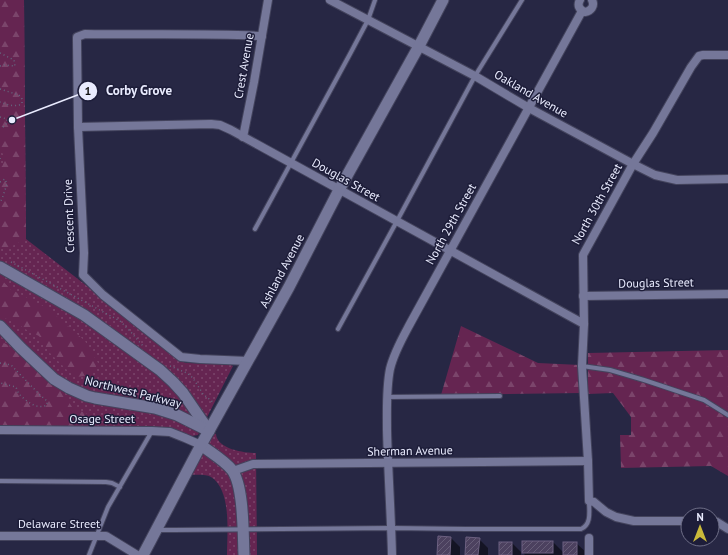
<svg xmlns="http://www.w3.org/2000/svg" width="728" height="555" viewBox="0 0 728 555" font-family="'PT Sans',sans-serif">
<style>
.green{fill:url(#green-dots)}
.forest{fill:url(#forest-firs)}
.shadow{fill:#0007}
.building{fill:url(#building-hatch);stroke:#6c6081}
.lines{fill:none;stroke-linecap:round;stroke-linejoin:round}
.service-casing{stroke:#44445d;stroke-width:6}
.minor-casing{stroke:#44445d;stroke-width:10}
.tertiary-casing{stroke:#44445d;stroke-width:13}
.path{stroke:#65667f;stroke-width:1.5;stroke-dasharray:1 3;stroke-linecap:butt}
.service{stroke:#757799;stroke-width:4}
.minor{stroke:#757799;stroke-width:8}
.tertiary{stroke:#757799;stroke-width:11}
.labels{text-anchor:middle;stroke-width:3;stroke-linejoin:round;paint-order:stroke}
.street-label{font-size:12px;fill:#e9ebfe;stroke:#1d1d39}
.leader{fill:none;stroke:#e9ebfe;stroke-width:1.5}
.callout-dot{fill:#e9ebfe;stroke:#1d1d39;stroke-width:1.5}
.mark-label{font-size:12px;text-anchor:middle;font-weight:bold;fill:#111}
.callout-label{font-size:13px;text-anchor:middle;font-weight:bold;fill:#e9ebfe;stroke:#1d1d39;stroke-width:3;stroke-linejoin:round;paint-order:stroke}
</style>
<defs>
<pattern id="green-dots" width="8" height="8" patternUnits="userSpaceOnUse"><rect width="8" height="8" fill="#652551"/><path d="M2 2h.1M6 6h.1" fill="none" stroke="#7b456b" stroke-width="1.8" stroke-linecap="round"/></pattern>
<pattern id="forest-firs" width="22" height="20" patternUnits="userSpaceOnUse"><rect width="22" height="20" fill="#652551"/><path d="M5 1l3.5 6h-7zM16 11l3.5 6h-7z" fill="#7b456b"/></pattern>
<pattern id="building-hatch" width="6" height="6" patternUnits="userSpaceOnUse"><rect width="6" height="6" fill="#4c415f"/><path d="M-1 1l2-2M0 6l6-6M5 7l2-2" fill="none" stroke="#665d77"/></pattern>
</defs>
<rect width="100%" height="100%" fill="#272744"/>
<g class="green">
<path d="M0 0H24L26 239 87 286 179 360 186 363 229 364 233 366 198 435 192 436 173 429 158 427H0Z"/>
<path d="M213 432 216 434C217 449 244 453 256 453L257 555H227C227 534 232 490 211 477 206 474 196 475 189 475Z"/>
</g>
<g class="forest">
<path d="M0 0H24L26 239 8 248 0 247V167L3 165V154L0 150Z"/>
<path d="M0 278 10 289 47 308 85 341 98 363 91 375 77 377 69 372 49 352 39 336 25 329 14 321 0 317Z"/>
<path d="M461 326 538 363 580 365 581 393 441 395Z"/>
<path d="M0 341 6 344 29 361 61 390 72 407 90 415 89 421 80 427H0Z"/>
<path d="M728 350V476L711 466 621 468 620 435H631V417L613 393 588 394V353Z"/>
</g>
<g class="shadow">
<path d="M451 538 460 547V555H438Z"/>
<path d="M479 539 488 548V555H466Z"/>
<path d="M553 542 564 553 576 543 586 552V555H525L523 553Z"/>
<path d="M512 543 521 552V555H500Z"/>
</g>
<g class="building">
<path d="M438 536 451 537 450 555H437Z"/>
<path d="M466 537 480 538 478 555H465Z"/>
<rect x="522" y="541" width="31" height="12"/>
<rect x="499" y="542" width="13" height="13"/>
<rect x="563" y="542" width="14" height="13"/>
</g>
<g class="lines">
<defs>
<g id="service">
<path d="M255 229 350 54 368 20 375 0"/>
<path d="M338 329 397 221 475 76 522 0"/>
<path d="M582 366 610 370 644 380 704 400 728 415"/>
<path d="M387 397 500 396"/>
<path d="M0 481 106 482 112 483 120 487"/>
<path d="M158 530H174L392 528 466 529H581C592 524 589 511 589 501"/>
<path d="M89 555 108 507 152 431"/>
</g>
<g id="minor">
<path d="M330 0 475 76 529 108 633 164 655 175 677 180 728 179"/>
<path d="M580 0C577 5 579 10 585 12 591 11 595 6 592 0"/>
<path d="M78 127 211 124 220 125 231 130 584 324"/>
<path d="M243 137 254 82 268 0"/>
<path d="M583 296 728 294"/>
<path d="M248 361 200 359 181 357 103 295 83 275 84 253 78 127 77 41V37L85 34C144 35 203 33 262 36"/>
<path d="M0 430 152 431 170 432 185 438 201 445"/>
<path d="M233 471 253 464 588 461"/>
<path d="M688 521H634L616 517 606 512 594 502 589 501 588 461 582 366 584 324 583 255 633 164 653 133 691 67 699 56 703 55H728"/>
<path d="M712 521 717 522 728 529"/>
<path d="M0 536H106L137 555"/>
<path d="M589 538V555"/>
<path d="M392 555C391 513 388 472 387 430 387 410 386 389 390 369 394 352 403 337 411 322L582 11"/>
</g>
<g id="tertiary">
<path d="M0 267 84 315 160 370 173 382 183 393 209 431"/>
<path d="M0 326 21 348 54 379 69 388 87 396 95 398 155 408 177 415 207 430"/>
<path d="M201 445C211 453 224 460 232 470 244 486 243 535 244 555"/>
<path d="M143 555 201 445 289 287 339 190 419 46 443 0"/>
</g>
</defs>
<use href="#service" class="service-casing"/>
<use href="#minor" class="minor-casing"/>
<use href="#tertiary" class="tertiary-casing"/>
<g class="path">
<path d="M0 53 14 60 15 66 4 65 0 66"/>
<path d="M0 89 19 95 22 99V104C14 107 8 105 0 102"/>
<path d="M0 117 7 119V123L3 127H0"/>
<path d="M0 158V159"/>
<path d="M0 182 5 179 7 184 2 199 0 202"/>
<path d="M11 262 120 321 130 331 143 346"/>
<path d="M0 363 11 365 40 395 47 401V405C38 410 27 402 20 395 18 393 17 390 16 387L0 383"/>
<path d="M170 366 187 373 193 378 203 394 214 403"/>
</g>
<use href="#service" class="service"/>
<use href="#minor" class="minor"/>
<use href="#tertiary" class="tertiary"/>
</g>
<g class="labels">
<g class="street-label">
<text transform="translate(244 66) rotate(-80)" y="4">Crest Avenue</text>
<text transform="translate(531 94) rotate(30)" y="4">Oakland Avenue</text>
<text transform="translate(346 180) rotate(29)" y="4">Douglas Street</text>
<text transform="translate(597 204) rotate(-61)" y="4">North 30th Street</text>
<text transform="translate(69 216) rotate(-92)" y="4">Crescent Drive</text>
<text transform="translate(451 224) rotate(-61)" y="4">North 29th Street</text>
<text transform="translate(282 271) rotate(-62)" y="4">Ashland Avenue</text>
<text transform="translate(656 283) rotate(-1)" y="4">Douglas Street</text>
<text transform="translate(133 392) rotate(14)" y="4">Northwest Parkway</text>
<text x="102" y="423">Osage Street</text>
<text transform="translate(410 451) rotate(-1)" y="4">Sherman Avenue</text>
<text x="59" y="528">Delaware Street</text>
</g>
</g>
<path class="leader" d="M12 120L88 91"/>
<g class="callout-dot">
<circle cx="12" cy="120" r="4"/>
<circle cx="88" cy="91" r="10"/>
</g>
<g class="mark-label">
<text x="88" y="95">1</text>
</g>
<g class="callout-label">
<text x="139" y="95">Corby Grove</text>
</g>
<g transform="translate(700 527)"><circle r="19" fill="#1d1d39" stroke="#6f6f88"/>
<path d="M0-3L7 15L0 10L-7 15Z" fill="#caba3a"/>
<text y="-6" font-size="11" font-weight="bold" text-anchor="middle" fill="#e9ebfe">N</text>
</g>
</svg>
